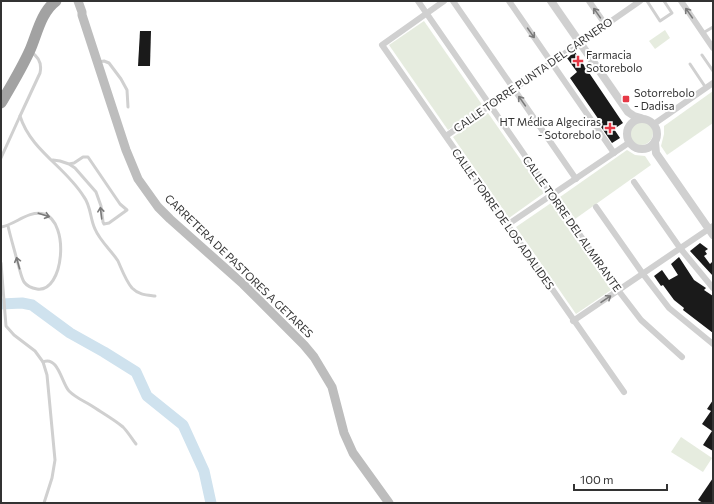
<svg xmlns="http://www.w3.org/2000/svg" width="714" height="504" viewBox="0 0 714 504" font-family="Commissioner,sans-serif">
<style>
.green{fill:#e6ecdf}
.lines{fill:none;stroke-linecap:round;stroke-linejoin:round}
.river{stroke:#cfe2ee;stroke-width:11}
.building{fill:#1a1a1a}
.service{stroke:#d0d0d0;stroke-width:3}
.minor{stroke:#d0d0d0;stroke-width:6}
.tertiary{stroke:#d0d0d0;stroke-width:8}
.secondary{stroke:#bdbdbd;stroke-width:9}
.trunk{stroke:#a2a2a2;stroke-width:11}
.oneway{stroke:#7a7a7a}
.poi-dot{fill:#e63946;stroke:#fff;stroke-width:1.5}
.labels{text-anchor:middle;stroke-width:4;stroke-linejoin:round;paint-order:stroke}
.poi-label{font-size:11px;fill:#333;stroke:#fff;text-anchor:start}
.street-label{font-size:11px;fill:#333;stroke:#fff}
</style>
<rect width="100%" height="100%" fill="#fff"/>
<g class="green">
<path d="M424 21 483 106 448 130 389 45Z"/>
<path d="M665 30 670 38 655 49 649 41Z"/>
<path d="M713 91V123L667 155 661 146 664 134V126Z"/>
<path d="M488 113 544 193 509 218 453 137Z"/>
<circle cx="641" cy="133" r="12"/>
<path d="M627 150 635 155 645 156 651 165 575 219 560 197Z"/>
<path d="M551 203 611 290 576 314 516 227Z"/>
<path d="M681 437 712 458 703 472 671 452Z"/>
</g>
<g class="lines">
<path class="river" d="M1 304 22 303 32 305 70 333 104 352 136 372 147 396 183 425 204 471 211 503"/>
</g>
<g class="building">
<path d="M140 31H151L150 66H138Z"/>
<path d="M575 52 623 123 614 129 620 138 612 143 597 121 599 120 570 78 577 72 567 58Z"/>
<path d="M700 243 708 249 705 251 707 254 704 256 710 264 713 261V276L690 251Z"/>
<path d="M679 257 694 280 706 288 704 290 713 296V333L683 310 684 308 674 300 663 285 661 286 654 276 662 270 669 280 678 275 671 264Z"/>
<path d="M713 400V451L703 445 712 431 702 424 711 411 707 409Z"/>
<path d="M713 478V503H703L698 500Z"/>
</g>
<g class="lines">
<g class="service">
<path d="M647 1 660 21 672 13 664 1"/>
<path d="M703 33 713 27"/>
<path d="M31 52C39 57 42 64 40 73L20 116C31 151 66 167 84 197 91 206 90 219 95 229 100 241 111 250 118 261 122 270 126 281 132 288 139 295 146 295 155 296"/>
<path d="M702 55 713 71"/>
<path d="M99 62 104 61 109 63 121 79 127 90 128 107"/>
<path d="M690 64 706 88"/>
<path d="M1 158 20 116"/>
<path d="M53 160 60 161 69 164 75 168 96 192 101 206 103 222 104 224 109 223 127 210 120 204 88 157H83L74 163 69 164"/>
<path d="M1 227C15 225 28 210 44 214 70 222 64 293 37 289 31 288 27 286 24 282 21 277 20 270 18 264 15 252 11 239 8 226"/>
<path d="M1 263 6 326 14 335 35 351 43 362 47 375 55 460 52 478 44 503"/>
<path d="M43 362C58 355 62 384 69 391 76 398 84 401 92 406 101 412 115 420 123 427 128 432 132 439 136 444"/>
</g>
<g class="minor">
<path d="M418 1 618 290 641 320 682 357"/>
<path d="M444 1 382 45 624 392"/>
<path d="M453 1 576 179"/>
<path d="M509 1 614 153"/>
<path d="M589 1 605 24"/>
<path d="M681 1 713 48"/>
<path d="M654 124 713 83"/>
<path d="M446 136 640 1"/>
<path d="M634 182 680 248 713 288"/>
<path d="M596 207 643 274 669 308 713 344"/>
<path d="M507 225 630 142"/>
<path d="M573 321 713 226"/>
</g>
<g class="tertiary">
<path d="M551 1 628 112 634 116 641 118"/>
<circle cx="642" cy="134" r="15"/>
<path d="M655 142 656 153 713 235"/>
</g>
<path class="secondary" d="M78 1 82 12V15L126 150 138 179 158 207 170 219 243 284 304 345 314 357 332 387 344 433 353 453 389 503"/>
<path class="trunk" d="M1 103C11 86 22 68 30 50 37 34 41 12 56 1"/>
</g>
<defs><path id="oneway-shaft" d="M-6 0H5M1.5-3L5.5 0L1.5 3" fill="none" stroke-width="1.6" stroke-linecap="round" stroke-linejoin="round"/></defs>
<g class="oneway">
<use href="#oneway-shaft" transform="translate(597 13) rotate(-125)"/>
<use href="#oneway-shaft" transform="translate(689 13) rotate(-125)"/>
<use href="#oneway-shaft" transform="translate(531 33) rotate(55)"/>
<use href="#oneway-shaft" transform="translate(522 101) rotate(-125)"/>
<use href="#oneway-shaft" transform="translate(101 213) rotate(-97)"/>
<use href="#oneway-shaft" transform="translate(44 215) rotate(18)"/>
<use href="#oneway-shaft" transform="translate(18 263) rotate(-105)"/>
<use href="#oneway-shaft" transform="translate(606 299) rotate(-34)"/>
</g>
<g class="poi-dot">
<path d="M576 55h4v4h4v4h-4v4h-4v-4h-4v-4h4z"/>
<rect x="622" y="95" width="8" height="8" rx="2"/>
<path d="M608 122h4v4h4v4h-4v4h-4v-4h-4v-4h4z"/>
</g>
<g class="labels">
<g class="poi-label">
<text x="586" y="59">Farmacia<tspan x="586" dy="13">Sotorebolo</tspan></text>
<text x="634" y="97">Sotorrebolo<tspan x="634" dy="13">- Dadisa</tspan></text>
<text x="601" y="126" text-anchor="end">HT Médica Algeciras<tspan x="601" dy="13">- Sotorebolo</tspan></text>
</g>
<g class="street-label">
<text transform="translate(533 75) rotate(-35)" y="4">CALLE TORRE PUNTA DEL CARNERO</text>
<text transform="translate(503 219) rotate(55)" y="4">CALLE TORRE DE LOS ADALIDES</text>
<text transform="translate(572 224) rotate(55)" y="4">CALLE TORRE DEL ALMIRANTE</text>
<text transform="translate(239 266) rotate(44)" y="4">CARRETERA DE PASTORES A GETARES</text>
</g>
</g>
<rect width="714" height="504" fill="none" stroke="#333333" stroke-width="4"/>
<path d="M574 484v6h93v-6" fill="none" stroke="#333333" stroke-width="2"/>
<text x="580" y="484" font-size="12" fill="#333333" stroke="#ffffff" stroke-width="3" paint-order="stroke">100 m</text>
</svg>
